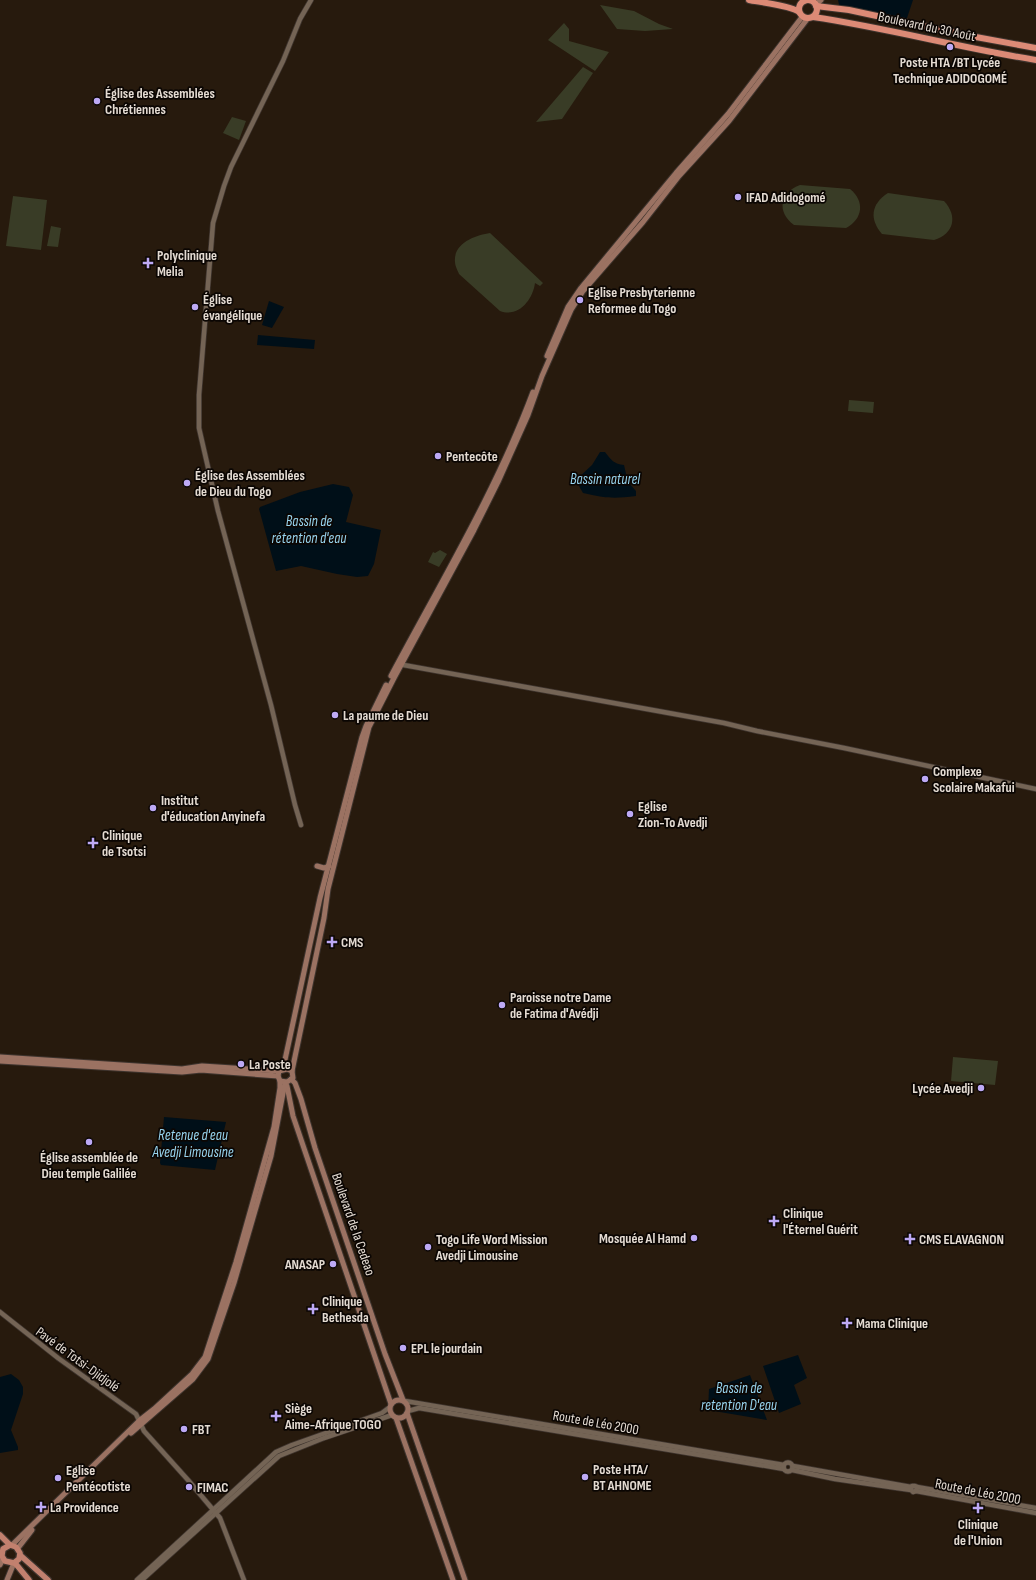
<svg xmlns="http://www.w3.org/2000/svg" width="1036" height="1580" viewBox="0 0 1036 1580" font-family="'Sofia Sans Condensed',sans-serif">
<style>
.green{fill:#393c26}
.water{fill:#000f18}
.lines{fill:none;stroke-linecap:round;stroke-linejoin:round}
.tertiary-casing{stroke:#3e342e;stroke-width:6}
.secondary-casing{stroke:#3e342e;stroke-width:7}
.primary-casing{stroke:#3e342e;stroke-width:8}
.trunk-casing{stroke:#3e342e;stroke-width:8}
.tertiary{stroke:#746455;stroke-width:4.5}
.secondary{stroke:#9b7262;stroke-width:5}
.primary{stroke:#c2806e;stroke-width:5.5}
.trunk{stroke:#dc8a76;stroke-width:6}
.poi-dot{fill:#bda9f5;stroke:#0b0603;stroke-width:1.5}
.labels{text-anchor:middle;stroke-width:3.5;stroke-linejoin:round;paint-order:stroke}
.street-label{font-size:14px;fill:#e4dbd2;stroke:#0b0603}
.poi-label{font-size:14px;font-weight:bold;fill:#e4dbd2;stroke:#0b0603;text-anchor:start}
.water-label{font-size:15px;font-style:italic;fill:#97d3ed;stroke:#0b0603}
</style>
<rect width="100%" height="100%" fill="#271a0d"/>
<g class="green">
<path d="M600 5 634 11 659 24 673 29 645 31 617 29Z"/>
<path d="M564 23 569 29V41L609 52 595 71 548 40Z"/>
<path d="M583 67 593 73 562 119 536 122Z"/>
<path d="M232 117 246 121 239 140 223 133Z"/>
<path d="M800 185 850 189C865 201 863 219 846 228L794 225C776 212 780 192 800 185Z"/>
<path d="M888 193 944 201C958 216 954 234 934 240L882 234C869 219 871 204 888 193Z"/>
<path d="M13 196 47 200 41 250 6 246Z"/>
<path d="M51 226 61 228 58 247 47 246Z"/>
<path d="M490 233 543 283 540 286 535 283C533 299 519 318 500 311L459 274C458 271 455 266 455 262 453 243 476 235 490 233Z"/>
<path d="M849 400 874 402 873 413 848 411Z"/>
<path d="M440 550 447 554 439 567 428 562 433 552 435 553Z"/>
<path d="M953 1057 998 1061 995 1085 951 1081Z"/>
</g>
<g class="water">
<path d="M838 0H913L906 21 840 9Z"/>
<path d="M269 301 284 307 272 328 262 325Z"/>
<path d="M258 335 315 340 314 349 257 345Z"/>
<path d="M600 452H605C611 460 614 464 624 465L628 482 636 491V496C613 499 604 498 583 493L579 486 578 478 592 465Z"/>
<path d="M333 484 349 487 353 495 346 522 381 530 374 564 368 576 357 577 337 574 301 566 276 571 259 509 260 507 300 492Z"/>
<path d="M164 1117 226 1122 215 1170 161 1165 160 1163Z"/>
<path d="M798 1355 807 1378 794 1385 801 1404 779 1413 763 1366Z"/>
<path d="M11 1374 19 1380 23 1387V1394L11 1430 18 1447V1450L0 1453V1377Z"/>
<path d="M750 1375 767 1420 708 1410 709 1389Z"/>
</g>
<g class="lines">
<defs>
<g id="tertiary">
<path d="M398 664 724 723 757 731 844 748 1036 789"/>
<path d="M301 825 295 805 271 705 218 511 199 428V395L213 223 224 186 231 167 283 61 300 19 311 0"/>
<path d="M0 1312 58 1358 136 1414 144 1431 188 1480 220 1518 244 1580"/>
<path d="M405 1401 784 1465"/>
<path d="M408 1411 419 1408 784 1469"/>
<circle cx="788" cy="1467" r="4.5"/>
<path d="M793 1466 911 1487"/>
<path d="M792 1470 835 1479 911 1490 913 1492 916 1491 917 1487 915 1486H912L911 1490"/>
<path d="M917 1487 1036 1508"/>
<path d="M916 1491 1036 1513"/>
<path d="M137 1580 276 1452 292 1445 382 1413 390 1407"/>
<path d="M142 1580 279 1456 324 1438 392 1415"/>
</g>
<g id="secondary">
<path d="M805 1 806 0"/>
<path d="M815 5 821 0"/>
<path d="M547 356 568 307 581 288 676 173 728 114 802 17"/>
<path d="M391 676C441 582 496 491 533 392"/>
<path d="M317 866 324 868 329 866"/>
<path d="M0 1057 182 1069 202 1066 279 1071 287 1069 292 1071"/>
<path d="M0 1061 182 1072 201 1070 278 1076"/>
<path d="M283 1069 320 898 362 737 366 726 386 685"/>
<path d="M291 1079 295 1083 301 1099 315 1148 385 1354 403 1400"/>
<path d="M280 1081 287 1082 293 1078 292 1071 324 918 328 889 369 727 394 678 474 530 498 482 528 415 542 376 571 310 583 291 643 222 679 176 729 121 808 18"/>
<path d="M287 1086 293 1116 391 1404"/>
<circle cx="399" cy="1409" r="9"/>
<path d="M407 1413 465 1580"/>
<path d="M396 1418 453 1580"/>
<path d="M131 1433 193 1379 208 1359 234 1283 271 1156 285 1083"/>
<path d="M12 1545 140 1420 154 1409 192 1374 205 1357 236 1262 274 1127 280 1088V1081L278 1076 279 1071"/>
<path d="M18 1548 32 1530"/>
<path d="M0 1565 3 1559"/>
<path d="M7 1580 14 1563"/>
</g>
<g id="primary">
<path d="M0 1535 10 1545"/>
<path d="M0 1553 5 1561 14 1563 19 1559 20 1553 16 1547 10 1545 3 1549 2 1555"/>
<path d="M20 1555 48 1580"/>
<path d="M15 1563 29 1580"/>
</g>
<g id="trunk">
<path d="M749 0C759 2 793 6 799 12"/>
<circle cx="808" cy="9" r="9"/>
<path d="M816 6 849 10 965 35 1036 48"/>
<path d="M813 17C888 28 961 48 1036 60"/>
</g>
</defs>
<use href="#tertiary" class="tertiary-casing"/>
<use href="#secondary" class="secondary-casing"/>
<use href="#primary" class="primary-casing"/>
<use href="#trunk" class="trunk-casing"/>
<use href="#tertiary" class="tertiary"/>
<use href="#secondary" class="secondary"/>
<use href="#primary" class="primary"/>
<use href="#trunk" class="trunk"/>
</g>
<g class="poi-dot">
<circle cx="950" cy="47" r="4"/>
<circle cx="97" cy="101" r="4"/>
<circle cx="738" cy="197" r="4"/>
<path d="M146 257h4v4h4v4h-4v4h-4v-4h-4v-4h4z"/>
<circle cx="580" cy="300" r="4"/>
<circle cx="195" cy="307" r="4"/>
<circle cx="438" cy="456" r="4"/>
<circle cx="187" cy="483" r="4"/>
<circle cx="335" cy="715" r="4"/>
<circle cx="925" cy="779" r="4"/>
<circle cx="153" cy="808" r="4"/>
<circle cx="630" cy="814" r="4"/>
<path d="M91 837h4v4h4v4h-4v4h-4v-4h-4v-4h4z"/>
<path d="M330 936h4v4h4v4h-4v4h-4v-4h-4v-4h4z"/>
<circle cx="502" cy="1005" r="4"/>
<circle cx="241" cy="1064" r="4"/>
<circle cx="981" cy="1088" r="4"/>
<circle cx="89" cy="1142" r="4"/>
<path d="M772 1215h4v4h4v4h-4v4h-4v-4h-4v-4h4z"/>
<circle cx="694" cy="1238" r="4"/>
<path d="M908 1233h4v4h4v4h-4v4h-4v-4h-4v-4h4z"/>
<circle cx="428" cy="1247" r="4"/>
<circle cx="333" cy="1264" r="4"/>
<path d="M311 1303h4v4h4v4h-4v4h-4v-4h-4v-4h4z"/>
<path d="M845 1317h4v4h4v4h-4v4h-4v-4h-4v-4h4z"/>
<circle cx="403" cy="1348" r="4"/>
<path d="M274 1410h4v4h4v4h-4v4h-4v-4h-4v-4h4z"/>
<circle cx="184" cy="1429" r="4"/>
<circle cx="585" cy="1477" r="4"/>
<circle cx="58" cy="1478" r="4"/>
<circle cx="189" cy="1487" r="4"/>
<path d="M39 1501h4v4h4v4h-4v4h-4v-4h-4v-4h4z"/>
<path d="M976 1502h4v4h4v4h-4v4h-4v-4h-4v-4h4z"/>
</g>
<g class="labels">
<g class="street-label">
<text transform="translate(927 26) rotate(12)" y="5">Boulevard du 30 Août</text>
<text transform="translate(354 1224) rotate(71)" y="5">Boulevard de la Cedeao</text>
<text transform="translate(78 1359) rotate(36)" y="5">Pavé de Totsi-Djidjolé</text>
<text transform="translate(596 1422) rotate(10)" y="5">Route de Léo 2000</text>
<text transform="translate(978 1491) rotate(11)" y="5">Route de Léo 2000</text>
</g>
<g class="poi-label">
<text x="950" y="67" text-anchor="middle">Poste HTA /BT Lycée<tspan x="950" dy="16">Technique ADIDOGOMÉ</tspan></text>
<text x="105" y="98">Église des Assemblées<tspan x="105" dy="16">Chrétiennes</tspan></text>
<text x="746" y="202">IFAD Adidogomé</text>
<text x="157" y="260">Polyclinique<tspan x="157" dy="16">Melia</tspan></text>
<text x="588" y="297">Eglise Presbyterienne<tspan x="588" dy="16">Reformee du Togo</tspan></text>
<text x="203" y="304">Église<tspan x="203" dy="16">évangélique</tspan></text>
<text x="446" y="461">Pentecôte</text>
<text x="195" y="480">Église des Assemblées<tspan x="195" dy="16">de Dieu du Togo</tspan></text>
<text x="343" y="720">La paume de Dieu</text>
<text x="933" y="776">Complexe<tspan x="933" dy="16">Scolaire Makafui</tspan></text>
<text x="161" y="805">Institut<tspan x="161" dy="16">d'éducation Anyinefa</tspan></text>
<text x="638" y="811">Eglise<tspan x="638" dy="16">Zion-To Avedji</tspan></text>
<text x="102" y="840">Clinique<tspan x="102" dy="16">de Tsotsi</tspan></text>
<text x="341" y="947">CMS</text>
<text x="510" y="1002">Paroisse notre Dame<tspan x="510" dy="16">de Fatima d'Avédji</tspan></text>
<text x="249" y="1069">La Poste</text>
<text x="973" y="1093" text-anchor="end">Lycée Avedji</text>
<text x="89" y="1162" text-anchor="middle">Église assemblée de<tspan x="89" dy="16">Dieu temple Galilée</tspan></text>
<text x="783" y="1218">Clinique<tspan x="783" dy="16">l'Éternel Guérit</tspan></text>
<text x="686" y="1243" text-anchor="end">Mosquée Al Hamd</text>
<text x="436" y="1244">Togo Life Word Mission<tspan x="436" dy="16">Avedji Limousine</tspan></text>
<text x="919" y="1244">CMS ELAVAGNON</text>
<text x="325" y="1269" text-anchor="end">ANASAP</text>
<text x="322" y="1306">Clinique<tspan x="322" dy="16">Bethesda</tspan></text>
<text x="856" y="1328">Mama Clinique</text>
<text x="411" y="1353">EPL le jourdain</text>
<text x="285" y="1413">Siège<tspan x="285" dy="16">Aime-Afrique TOGO</tspan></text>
<text x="192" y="1434">FBT</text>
<text x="593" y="1474">Poste HTA/<tspan x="593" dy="16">BT AHNOME</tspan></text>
<text x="66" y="1475">Eglise<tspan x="66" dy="16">Pentécotiste</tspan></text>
<text x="197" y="1492">FIMAC</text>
<text x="50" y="1512">La Providence</text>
<text x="978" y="1529" text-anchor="middle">Clinique<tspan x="978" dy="16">de l'Union</tspan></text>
</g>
<g class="water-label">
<text x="605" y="484">Bassin naturel</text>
<text x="309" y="526">Bassin de<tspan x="309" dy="17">rétention d'eau</tspan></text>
<text x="193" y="1140">Retenue d'eau<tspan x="193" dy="17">Avedji Limousine</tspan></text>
<text x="739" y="1393">Bassin de<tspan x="739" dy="17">retention D'eau</tspan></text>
</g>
</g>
</svg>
